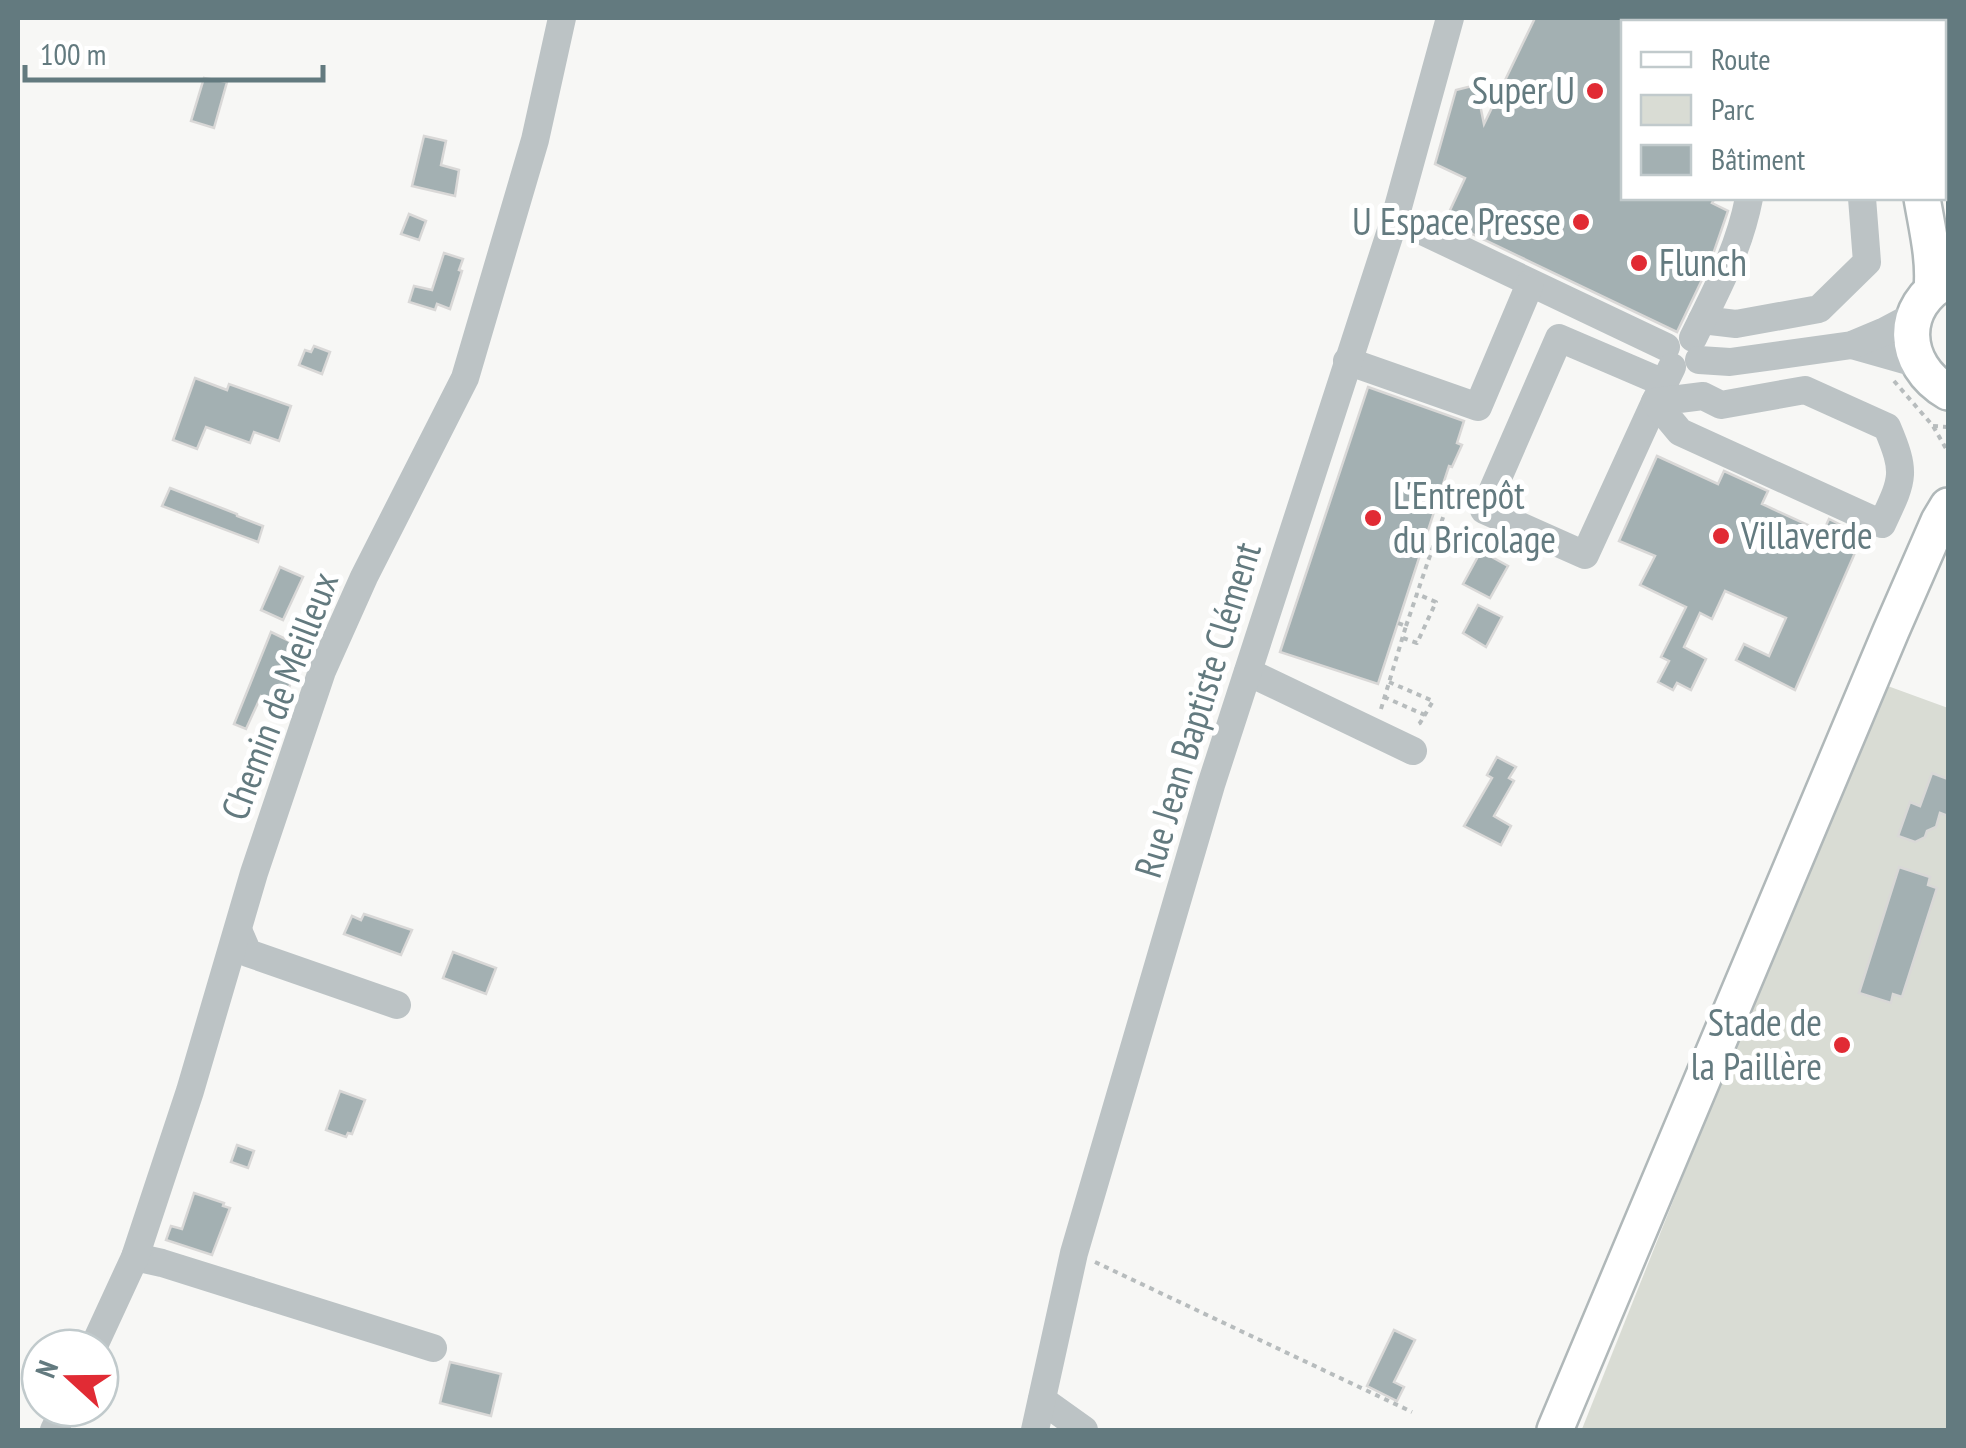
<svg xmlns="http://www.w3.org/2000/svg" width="1966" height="1448" viewBox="0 0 1966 1448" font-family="'PT Sans Narrow',sans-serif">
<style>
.green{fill:#d9dcd4}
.building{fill:#a3b0b2;stroke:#d9d8d7;stroke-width:2.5}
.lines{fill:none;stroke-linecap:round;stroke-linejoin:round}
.major-casing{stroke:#b0b8b9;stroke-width:40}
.path{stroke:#b7bcbd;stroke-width:4;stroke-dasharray:5 5;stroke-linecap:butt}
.minor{stroke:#bcc3c5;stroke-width:28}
.major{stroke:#fff;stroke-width:35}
.poi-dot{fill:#e12b34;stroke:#fff;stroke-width:4}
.labels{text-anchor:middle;stroke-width:10;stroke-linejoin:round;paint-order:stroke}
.poi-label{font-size:38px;fill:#637a7f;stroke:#fff;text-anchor:end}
.street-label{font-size:38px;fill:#637a7f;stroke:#fff}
</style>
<rect width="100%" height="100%" fill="#f7f7f5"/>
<path class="green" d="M1885 685 1948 708V1430H1588L1582 1429 1773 951Z"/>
<g class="building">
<path d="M1535 18H1624V198H1715L1712 203 1728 211 1710 263 1677 332 1445 221 1465 178 1435 164 1456 90 1476 85 1484 124Z"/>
<path d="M204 78 227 82 214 128 191 121Z"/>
<path d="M424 136 446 141 441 165 459 170 455 196 412 186Z"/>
<path d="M409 214 426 221 419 240 401 234Z"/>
<path d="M444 253 463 259 459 270 462 271 450 309 437 304 435 310 409 302 414 286 432 290Z"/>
<path d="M314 346 330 352 322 374 299 365 305 350 311 352Z"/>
<path d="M195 378 227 390 229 384 291 406 279 441 254 432 250 443 206 427 197 449 173 440Z"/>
<path d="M1368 387 1464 421 1457 443 1462 445 1452 467 1449 466 1378 684 1280 652Z"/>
<path d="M1657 456 1718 484 1724 471 1768 491 1762 504 1823 532 1829 519 1843 526 1838 539 1857 548 1795 690 1736 660 1744 644 1769 656 1786 618 1725 591 1712 619 1700 613 1684 647 1706 659 1691 690 1677 683 1673 690 1658 682 1669 661 1661 657 1686 607 1640 585 1655 556 1619 541Z"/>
<path d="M170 488 237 514V516L263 526 258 542 162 506Z"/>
<path d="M1481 551 1508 566 1490 598 1463 584Z"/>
<path d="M280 567 303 577 283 620 261 610Z"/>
<path d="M1478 605 1502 617 1486 647 1463 633Z"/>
<path d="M271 632 302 647 286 697 282 696 280 703 261 696 246 729 234 724Z"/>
<path d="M1497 757 1516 767 1509 778 1514 781 1494 816 1511 826 1501 845 1464 826 1492 778 1487 775Z"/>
<path d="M1932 773 1948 779V816L1940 813 1936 827 1927 831 1925 837 1915 842 1898 836 1910 802 1920 806Z"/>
<path d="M1899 867 1930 877 1928 885 1937 888 1902 997 1893 994 1891 1003 1859 993Z"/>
<path d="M364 914 412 930 401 955 344 934 352 916 361 920Z"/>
<path d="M453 952 496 968 486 994 443 978Z"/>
<path d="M340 1091 365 1100 352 1134 348 1133 346 1137 326 1130Z"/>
<path d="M237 1145 254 1151 248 1168 231 1162Z"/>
<path d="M194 1193 224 1203 223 1206 230 1208 212 1255 166 1240 171 1226 182 1229Z"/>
<path d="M1394 1330 1415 1340 1394 1382 1404 1387 1397 1401 1367 1386Z"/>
<path d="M450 1362 501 1374 491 1416 440 1403Z"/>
</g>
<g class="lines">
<defs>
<g id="major">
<path d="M1881 18 1883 22"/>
<path d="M1922 198C1927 228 1935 259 1932 290"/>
<path d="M1948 280C1898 305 1901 365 1948 392"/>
<path d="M1555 1430 1891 631 1939 521 1948 506"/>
</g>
</defs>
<use href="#major" class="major-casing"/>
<g class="path">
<path d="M1916 22 1917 18"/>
<path d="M1944 157 1948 173"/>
<path d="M1894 381 1933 426 1948 452"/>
<path d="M1933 426 1948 427"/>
<path d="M1406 626 1451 494"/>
<path d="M1403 638 1417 643 1436 602 1417 594"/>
<path d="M1389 682 1433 701 1420 723 1415 726"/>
<path d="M1384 697 1425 715"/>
<path d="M1381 709 1406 626 1398 623"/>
<path d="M1095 1262 1412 1412"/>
</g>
<g class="minor">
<path d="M1814 18 1815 22"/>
<path d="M1395 218 1666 347"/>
<path d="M1702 320 1736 324 1819 309 1867 262 1862 198"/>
<path d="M1693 338C1716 291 1739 250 1749 198"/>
<path d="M1852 345 1919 364"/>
<path d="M1699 360 1730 362 1852 345 1883 332 1915 315"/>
<path d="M1347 361 1478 407 1530 284"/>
<path d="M1664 383 1559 338 1484 510 1585 555 1655 402 1672 367"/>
<path d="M1805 390 1887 427C1907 474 1903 479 1882 524L1680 432 1655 402 1703 396 1721 405Z"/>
<path d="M1248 672 1413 751"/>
<path d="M238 930 248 953 397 1005"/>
<path d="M135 1257 162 1263 433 1348"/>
<path d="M93 1348 135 1257 190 1091 254 873 322 671 364 577 465 378 535 140 562 18"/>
<path d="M1042 1400 1084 1430"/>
<path d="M54 1430 65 1408"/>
<path d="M1035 1430 1074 1253 1211 785 1395 218 1450 18"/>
</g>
<use href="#major" class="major"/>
</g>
<g class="poi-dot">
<circle cx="1595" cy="91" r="10"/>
<circle cx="1581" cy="222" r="10"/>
<circle cx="1639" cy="263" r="10"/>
<circle cx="1373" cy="518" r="10"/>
<circle cx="1721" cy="536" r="10"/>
<circle cx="1842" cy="1045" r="10"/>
</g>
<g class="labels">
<g class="poi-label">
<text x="1575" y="104">Super U</text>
<text x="1561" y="235">U Espace Presse</text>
<text x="1659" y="276" text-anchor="start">Flunch</text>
<text x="1393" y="509" text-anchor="start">L'Entrepôt<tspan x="1393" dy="44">du Bricolage</tspan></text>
<text x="1741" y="549" text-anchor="start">Villaverde</text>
<text x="1822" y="1036">Stade de<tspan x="1822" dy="44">la Paillère</tspan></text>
</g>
<g class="street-label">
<text transform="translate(280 696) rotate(-69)" y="13">Chemin de Meilleux</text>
<text transform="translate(1198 710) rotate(-73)" y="13">Rue Jean Baptiste Clément</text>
</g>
</g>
<rect width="1966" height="1448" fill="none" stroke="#637a7f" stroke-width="40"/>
<rect x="1621" y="20" width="325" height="180" fill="#ffffff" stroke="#c1cacc" stroke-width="2.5"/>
<rect x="1641" y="52" width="50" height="15" fill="#ffffff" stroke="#c1cacc" stroke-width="2.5"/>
<text x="1711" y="70" font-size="30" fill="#637a7f">Route</text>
<rect x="1641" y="95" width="50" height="30" fill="#d9dcd4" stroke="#c1cacc" stroke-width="2.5"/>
<text x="1711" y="120" font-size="30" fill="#637a7f">Parc</text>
<rect x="1641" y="145" width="50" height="30" fill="#a3b0b2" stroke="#c1cacc" stroke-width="2.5"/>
<text x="1711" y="170" font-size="30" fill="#637a7f">Bâtiment</text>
<g transform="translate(70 1378) rotate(291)"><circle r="48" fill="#ffffff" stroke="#c1cacc" stroke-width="2.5"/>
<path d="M0-8L18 38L0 25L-18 38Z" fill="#e12b34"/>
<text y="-15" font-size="28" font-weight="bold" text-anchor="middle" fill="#637a7f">N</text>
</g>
<path d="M25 65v15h298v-15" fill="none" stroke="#637a7f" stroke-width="5"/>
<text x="40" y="65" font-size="30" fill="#637a7f" stroke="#ffffff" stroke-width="8" paint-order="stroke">100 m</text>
</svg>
